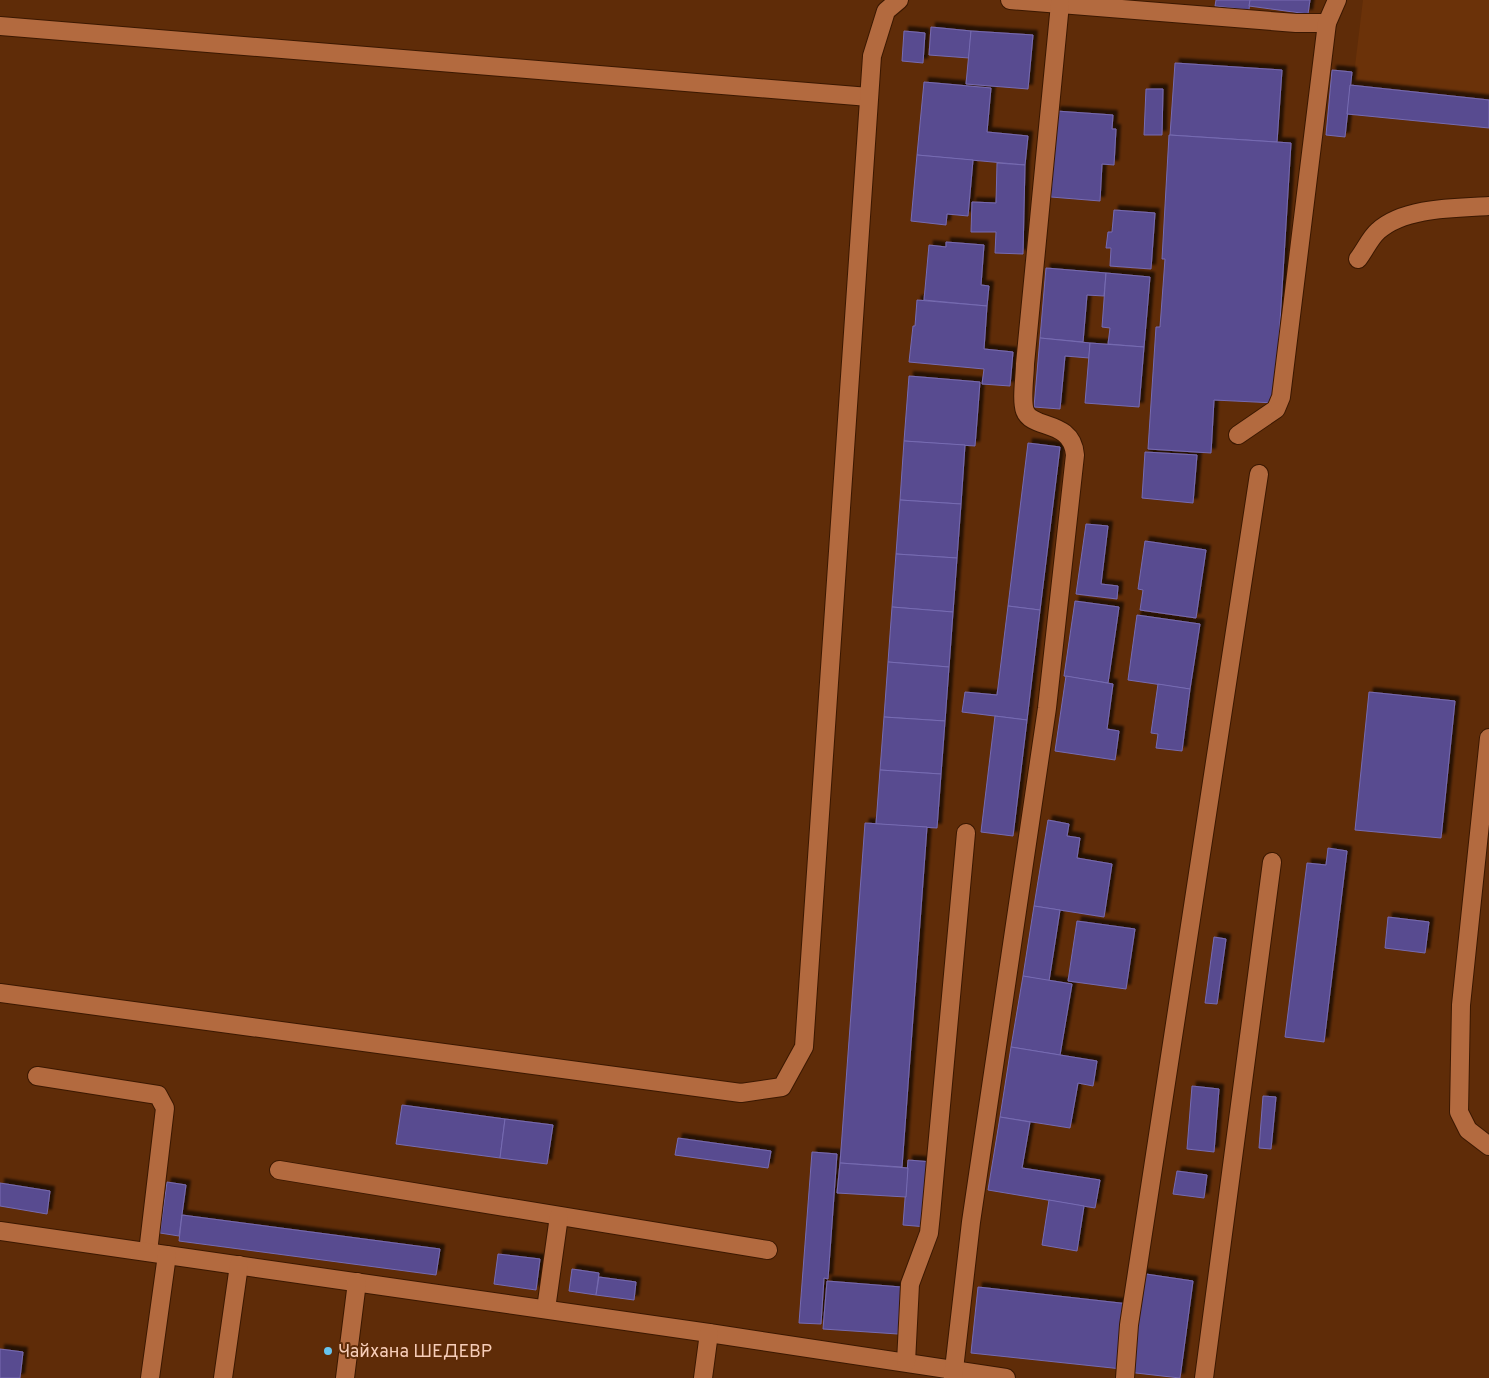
<svg xmlns="http://www.w3.org/2000/svg" width="1489" height="1378" viewBox="0 0 1489 1378" font-family="Overpass,sans-serif">
<style>
.built{fill:#6b3209}
.building{fill:#584b90;stroke:#766bb2;filter:url(#shadow)}
.lines{fill:none;stroke-linecap:round;stroke-linejoin:round}
.lane-casing{stroke:#3b1801;stroke-width:20}
.lane{stroke:#b36a3f;stroke-width:18}
.poi-dot{fill:#66c4ef;stroke:#5f2c08;stroke-width:2}
.labels{text-anchor:middle;stroke-width:4;stroke-linejoin:round;paint-order:stroke}
.poi-label{font-size:18px;fill:#f7ceb9;stroke:#5f2c08;text-anchor:start}
</style>
<defs>
<filter id="shadow"><feDropShadow dx="4.5" dy="-4.5" stdDeviation="1" flood-color="#0009"/></filter>
</defs>
<rect width="100%" height="100%" fill="#5f2c08"/>
<path class="built" d="M1363 0H1489V114L1351 99Z"/>
<g class="building">
<path d="M1216 0H1250L1249 10 1215 6Z"/>
<path d="M1250 0H1310L1308 14 1249 6Z"/>
<path d="M931 27 971 31 969 58 929 55Z"/>
<path d="M904 31 925 33 923 63 902 61Z"/>
<path d="M971 31 1033 35 1028 89 966 84Z"/>
<path d="M1175 63 1282 70 1277 142 1170 135Z"/>
<path d="M1332 70 1352 72 1345 137 1326 135Z"/>
<path d="M924 82 991 88 987 132 1028 136 1025 165 917 155Z"/>
<path d="M1350 85 1489 100V128L1347 114Z"/>
<path d="M1146 89H1163L1162 135H1144Z"/>
<path d="M1056 111 1113 115 1112 129H1116L1114 165 1102 164 1100 201 1051 197Z"/>
<path d="M1169 135 1291 143 1275 403 1214 400 1211 453 1148 449 1156 327H1160L1165 259H1162Z"/>
<path d="M917 155 973 160 968 216 947 214 946 225 911 221Z"/>
<path d="M997 163 1025 165 1023 254 995 253 996 232H971L972 202 996 203Z"/>
<path d="M1114 210 1155 213 1151 269 1110 266 1111 248H1106L1108 232H1112Z"/>
<path d="M946 242 984 245 981 285 989 286 987 306 924 300 929 245 946 247Z"/>
<path d="M1046 268 1106 273 1104 296 1087 295 1083 342 1040 338Z"/>
<path d="M1106 273 1150 277 1144 347 1108 344 1110 328 1102 327Z"/>
<path d="M917 300 987 306 984 349 1013 352 1010 386 982 384 984 369 909 362 913 326H915Z"/>
<path d="M1040 338 1090 343 1089 358 1065 356 1060 409 1034 407Z"/>
<path d="M1090 343 1144 347 1139 407 1085 403Z"/>
<path d="M909 376 980 382 975 446 904 441Z"/>
<path d="M904 441 965 445 961 504 900 500Z"/>
<path d="M1028 443 1060 447 1040 610 1008 606Z"/>
<path d="M1145 452 1197 455 1193 503 1142 498Z"/>
<path d="M900 500 961 504 957 558 896 554Z"/>
<path d="M1086 524 1108 526 1101 584 1118 586 1117 599 1076 594Z"/>
<path d="M1145 541 1206 550 1196 618 1140 610 1143 590 1138 589Z"/>
<path d="M896 554 957 558 953 612 892 607Z"/>
<path d="M1075 601 1119 607 1108 683 1064 676Z"/>
<path d="M1008 606 1040 610 1027 720 962 712 965 692 997 695Z"/>
<path d="M892 607 953 612 949 667 888 662Z"/>
<path d="M1137 615 1200 624 1190 689 1128 680Z"/>
<path d="M888 662 949 667 945 721 884 717Z"/>
<path d="M1066 676 1113 684 1107 729 1119 731 1115 760 1055 751Z"/>
<path d="M1158 684 1190 689 1182 751 1156 748 1158 734 1151 733Z"/>
<path d="M1369 692 1455 701 1441 838 1355 830Z"/>
<path d="M995 716 1027 720 1013 836 981 832Z"/>
<path d="M884 717 945 721 941 774 880 770Z"/>
<path d="M880 770 941 774 937 828 876 824Z"/>
<path d="M1048 820 1069 824 1067 836 1080 838 1077 858 1112 864 1104 917 1034 906Z"/>
<path d="M865 823 927 827 902 1167 840 1163Z"/>
<path d="M1328 848 1347 851 1324 1042 1285 1037 1307 863 1326 865Z"/>
<path d="M1034 906 1060 910 1049 981 1023 976Z"/>
<path d="M1388 917 1429 922 1425 953 1385 948Z"/>
<path d="M1077 921 1135 929 1126 989 1068 981Z"/>
<path d="M1214 937 1226 939 1217 1004 1205 1003Z"/>
<path d="M1023 976 1072 984 1060 1055 1011 1047Z"/>
<path d="M1011 1047 1097 1061 1093 1086 1078 1083 1070 1128 1000 1117Z"/>
<path d="M1192 1086 1219 1089 1214 1152 1187 1149Z"/>
<path d="M1263 1096 1276 1097 1271 1149 1259 1148Z"/>
<path d="M402 1105 505 1119 500 1158 396 1144Z"/>
<path d="M1000 1117 1030 1122 1022 1168 1100 1180 1095 1208 988 1190Z"/>
<path d="M505 1119 553 1125 547 1164 500 1158Z"/>
<path d="M678 1138 771 1151 768 1168 675 1155Z"/>
<path d="M812 1152 837 1154 828 1279 824 1278 821 1324 799 1323Z"/>
<path d="M908 1160 932 1162 927 1227 903 1225Z"/>
<path d="M840 1163 908 1168 906 1197 837 1193Z"/>
<path d="M1177 1171 1207 1175 1204 1198 1173 1194Z"/>
<path d="M167 1182 186 1185 179 1236 160 1233Z"/>
<path d="M0 1183 50 1191 47 1214 0 1206Z"/>
<path d="M1049 1200 1084 1206 1077 1251 1042 1245Z"/>
<path d="M182 1215 440 1249 436 1275 179 1241Z"/>
<path d="M498 1254 540 1259 536 1290 494 1284Z"/>
<path d="M572 1269 599 1273 596 1295 569 1291Z"/>
<path d="M1139 1273 1193 1281 1180 1378 1127 1372Z"/>
<path d="M599 1277 636 1282 634 1300 596 1295Z"/>
<path d="M827 1281 901 1287 898 1334 823 1329Z"/>
<path d="M978 1287 1129 1304 1122 1369 971 1353Z"/>
<path d="M0 1349 23 1352 20 1378H0Z"/>
</g>
<g class="lines">
<defs>
<g id="lane">
<path d="M1010 0 1296 23H1327"/>
<path d="M0 26 869 97"/>
<path d="M1358 259C1365 250 1370 238 1378 231 1404 207 1456 208 1489 206"/>
<path d="M1238 435 1276 409 1281 397 1327 23 1337 0"/>
<path d="M1489 738 1461 1005 1459 1112 1468 1130 1489 1146"/>
<path d="M0 993 741 1093 782 1087 804 1047 872 56 886 11 899 0"/>
<path d="M37 1076 158 1095 165 1108 148 1252"/>
<path d="M279 1170 768 1250"/>
<path d="M0 1231 709 1333 1006 1378"/>
<path d="M546 1309 559 1216"/>
<path d="M906 1362 910 1284 929 1233 931 1214 966 833"/>
<path d="M150 1378 167 1255"/>
<path d="M223 1378 239 1265"/>
<path d="M345 1378 357 1282"/>
<path d="M703 1378 709 1333"/>
<path d="M953 1378 971 1222 1047 708 1075 455C1072 419 1032 430 1025 411 1021 400 1025 376 1025 364L1060 4"/>
<path d="M1125 1378 1129 1325 1259 474"/>
<path d="M1204 1378 1272 862"/>
</g>
</defs>
<use href="#lane" class="lane-casing"/>
<use href="#lane" class="lane"/>
</g>
<circle class="poi-dot" cx="328" cy="1351" r="5"/>
<g class="labels">
<g class="poi-label">
<text x="338" y="1357">Чайхана ШЕДЕВР</text>
</g>
</g>
</svg>
